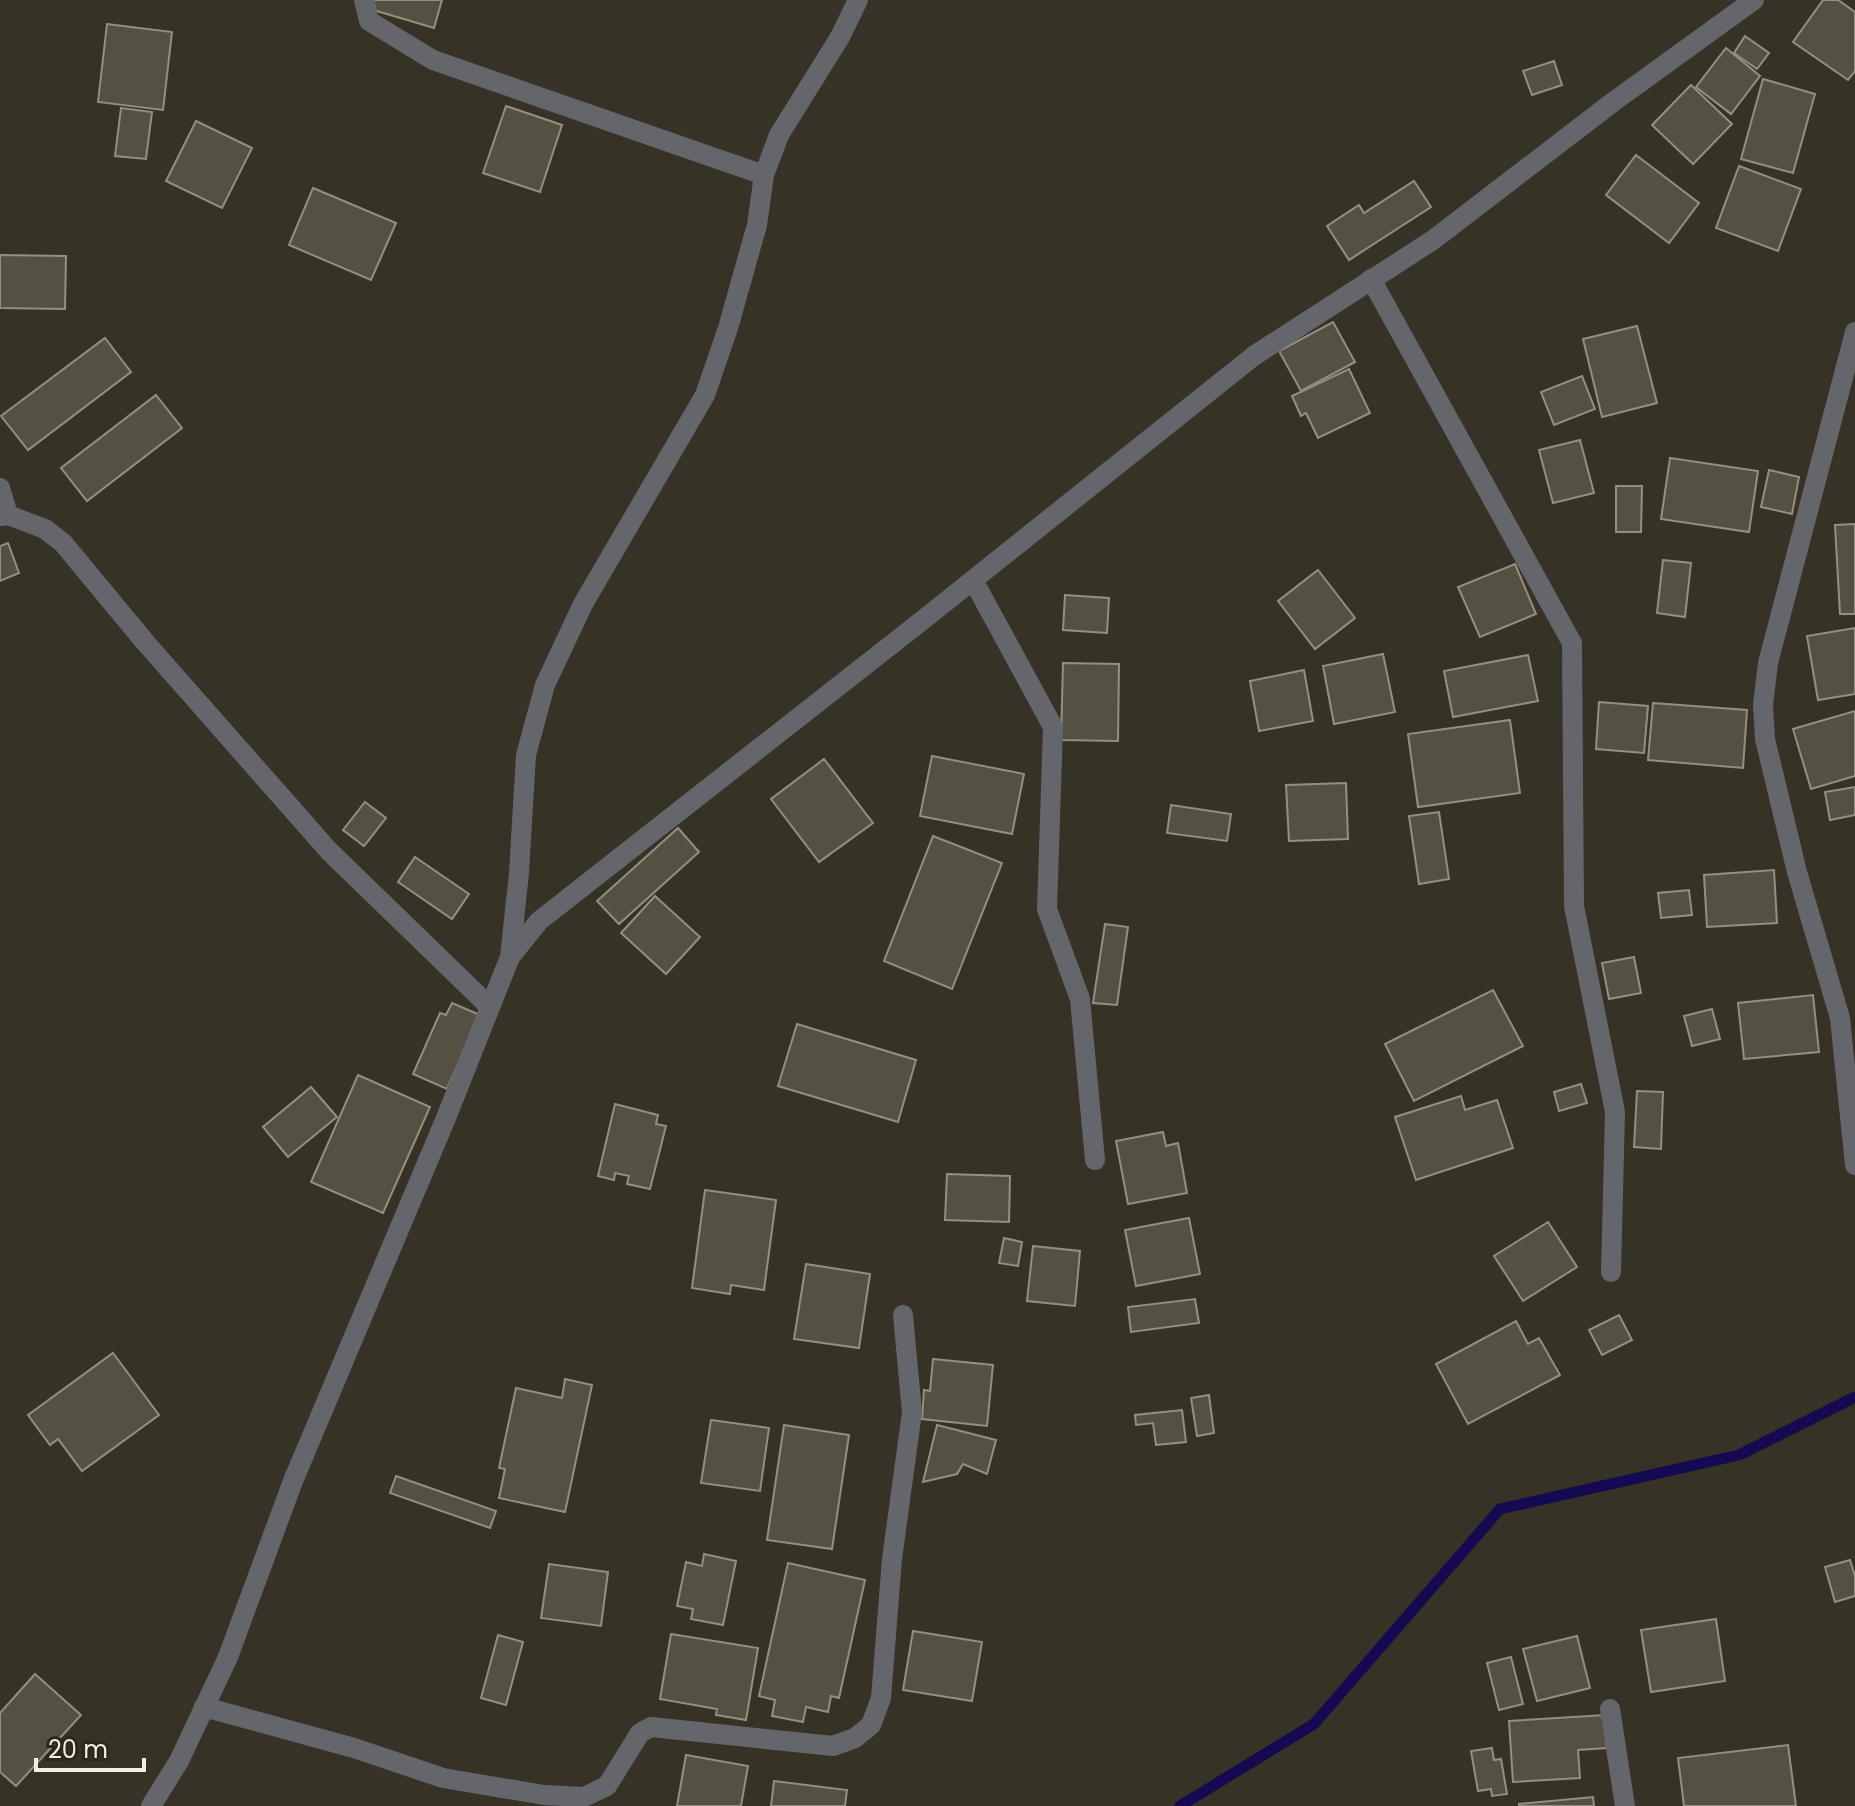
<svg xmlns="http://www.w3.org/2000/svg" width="1855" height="1806" viewBox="0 0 1855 1806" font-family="Poppins,sans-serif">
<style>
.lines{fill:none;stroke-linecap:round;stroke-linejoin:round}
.stream{stroke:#150952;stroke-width:11}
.building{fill:#555142;stroke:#948f80;stroke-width:2}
.street{stroke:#65666c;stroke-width:20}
</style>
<rect width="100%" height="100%" fill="#363225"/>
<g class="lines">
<path class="stream" d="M1180 1806 1314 1724 1500 1509 1739 1455 1855 1397"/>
</g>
<g class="building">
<path d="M373 0H442L434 28 370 9Z"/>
<path d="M1823 0H1838L1855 12V71L1848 80 1793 42Z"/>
<path d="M107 24 172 32 163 110 98 102Z"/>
<path d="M1745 36 1769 53 1757 69 1734 53Z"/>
<path d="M1726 48 1760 76 1731 114 1696 87Z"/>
<path d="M1554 61 1562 85 1532 95 1523 71Z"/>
<path d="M1763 79 1815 94 1793 173 1741 159Z"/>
<path d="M1691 85 1732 124 1693 164 1652 125Z"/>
<path d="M506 106 562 125 540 192 483 173Z"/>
<path d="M121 108 152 112 146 159 115 156Z"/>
<path d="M196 121 252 148 222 208 166 181Z"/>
<path d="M1636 155 1699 203 1669 243 1606 195Z"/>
<path d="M1739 166 1801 189 1778 251 1716 228Z"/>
<path d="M1414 181 1431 207 1349 260 1327 226 1359 205 1364 213Z"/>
<path d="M313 188 396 223 371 280 289 245Z"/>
<path d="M0 255 66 256 65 309 0 308Z"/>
<path d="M1333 322 1355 362 1301 391 1279 351Z"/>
<path d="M1637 326 1657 403 1602 417 1583 339Z"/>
<path d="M105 338 131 372 28 450 1 416Z"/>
<path d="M1349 369 1370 413 1318 438 1306 413 1301 416 1292 396Z"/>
<path d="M1582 376 1595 409 1554 425 1541 392Z"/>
<path d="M156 395 182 428 87 501 61 468Z"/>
<path d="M1580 440 1594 493 1553 503 1539 450Z"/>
<path d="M1670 458 1758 471 1749 532 1661 519Z"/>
<path d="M1769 470 1799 477 1792 514 1761 507Z"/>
<path d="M1616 486H1642L1641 532H1616Z"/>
<path d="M1855 524V614H1840L1835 525Z"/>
<path d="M8 543 19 573 0 581V546Z"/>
<path d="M1663 560 1691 563 1685 617 1657 613Z"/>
<path d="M1515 564 1536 614 1480 637 1458 587Z"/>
<path d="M1318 570 1355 618 1315 649 1278 601Z"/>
<path d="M1065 595 1109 598 1107 633 1063 630Z"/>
<path d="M1855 628V694L1818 700 1807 636Z"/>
<path d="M1383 654 1395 712 1334 724 1323 666Z"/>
<path d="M1528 655 1538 701 1453 717 1444 671Z"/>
<path d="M1063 663 1119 664 1118 741 1061 740Z"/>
<path d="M1304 670 1313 721 1259 731 1250 681Z"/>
<path d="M1599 702 1648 706 1644 753 1596 749Z"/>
<path d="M1653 703 1747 710 1743 768 1648 760Z"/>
<path d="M1855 711V776L1811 789 1793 729Z"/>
<path d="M1510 720 1520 793 1418 807 1408 734Z"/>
<path d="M932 756 1024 774 1012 834 920 816Z"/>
<path d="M824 759 873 823 819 862 771 799Z"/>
<path d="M1346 783 1348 839 1289 841 1286 785Z"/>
<path d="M1855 787V815L1830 820 1825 792Z"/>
<path d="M365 802 386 818 364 846 343 830Z"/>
<path d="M1171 805 1231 814 1227 841 1167 833Z"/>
<path d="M1439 812 1449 879 1419 884 1409 816Z"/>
<path d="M678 828 699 852 619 924 597 901Z"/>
<path d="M933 836 1002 863 952 989 884 961Z"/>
<path d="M415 857 469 894 452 919 398 882Z"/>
<path d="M1774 870 1777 923 1707 927 1704 875Z"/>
<path d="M1689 890 1692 915 1661 918 1658 893Z"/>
<path d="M655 896 700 937 666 974 621 933Z"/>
<path d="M1105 924 1128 927 1117 1005 1093 1003Z"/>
<path d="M1634 957 1641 993 1609 999 1602 963Z"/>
<path d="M1493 990 1523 1046 1414 1101 1385 1044Z"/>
<path d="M1813 995 1819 1052 1744 1059 1738 1003Z"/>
<path d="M452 1003 480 1015 447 1089 413 1074 440 1013 446 1015Z"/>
<path d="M1712 1009 1720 1039 1692 1046 1684 1016Z"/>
<path d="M797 1024 916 1060 898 1122 778 1086Z"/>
<path d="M358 1075 430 1107 383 1213 311 1182Z"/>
<path d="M1581 1084 1587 1103 1559 1111 1554 1092Z"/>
<path d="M311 1087 337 1117 288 1157 263 1127Z"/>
<path d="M1637 1091 1663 1092 1661 1149 1634 1147Z"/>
<path d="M1461 1096 1465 1110 1497 1100 1513 1148 1416 1180 1395 1117Z"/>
<path d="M615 1104 658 1115 656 1124 666 1126 650 1189 627 1184 629 1176 615 1173 614 1180 598 1176Z"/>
<path d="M1163 1132 1166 1146 1178 1143 1187 1193 1128 1204 1116 1141Z"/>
<path d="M947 1174 1010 1176 1009 1222 945 1220Z"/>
<path d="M705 1190 776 1200 764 1290 731 1285 730 1294 692 1288Z"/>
<path d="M1189 1218 1200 1274 1136 1286 1125 1230Z"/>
<path d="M1548 1222 1577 1267 1523 1301 1494 1256Z"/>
<path d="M1004 1238 1022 1242 1018 1266 999 1263Z"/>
<path d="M1033 1246 1080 1251 1075 1306 1027 1301Z"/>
<path d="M806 1264 870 1274 859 1348 794 1339Z"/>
<path d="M1195 1299 1199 1323 1131 1332 1128 1307Z"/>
<path d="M1619 1315 1632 1340 1602 1355 1589 1330Z"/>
<path d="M1516 1321 1528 1344 1539 1338 1560 1375 1468 1424 1436 1364Z"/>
<path d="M113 1353 159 1415 82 1471 58 1439 50 1445 28 1415Z"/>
<path d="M933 1359 993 1365 987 1426 922 1419 924 1390 930 1391Z"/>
<path d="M565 1379 592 1385 565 1512 499 1498 505 1469 499 1468 516 1388 562 1398Z"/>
<path d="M1209 1395 1214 1433 1197 1436 1191 1398Z"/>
<path d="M1182 1410 1186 1442 1156 1445 1153 1423 1136 1425 1135 1415Z"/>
<path d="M711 1420 769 1428 760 1491 701 1483Z"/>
<path d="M784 1425 849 1435 832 1549 767 1540Z"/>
<path d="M937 1425 996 1440 987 1474 963 1464 957 1474 923 1482Z"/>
<path d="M396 1476 496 1511 490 1528 390 1493Z"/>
<path d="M704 1554 736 1561 723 1625 691 1619 693 1609 677 1606 686 1562 702 1566Z"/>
<path d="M1850 1560 1855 1576V1596L1835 1602 1825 1567Z"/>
<path d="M788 1563 865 1580 839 1698 831 1696 828 1712 806 1707 803 1722 772 1716 775 1700 759 1696Z"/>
<path d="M549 1564 608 1572 601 1626 541 1618Z"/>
<path d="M1716 1619 1725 1681 1651 1692 1641 1630Z"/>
<path d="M913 1631 982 1642 972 1701 903 1690Z"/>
<path d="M671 1634 758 1648 746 1720 716 1715 717 1709 660 1699Z"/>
<path d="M498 1635 523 1642 506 1705 481 1698Z"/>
<path d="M1577 1636 1590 1688 1537 1701 1523 1649Z"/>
<path d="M1511 1657 1523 1704 1499 1710 1487 1663Z"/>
<path d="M35 1674 81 1715 16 1786 0 1772V1713Z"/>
<path d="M1605 1715 1607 1748 1578 1750 1580 1778 1513 1782 1509 1721Z"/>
<path d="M1788 1745 1796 1806H1684L1678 1758Z"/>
<path d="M1492 1748 1494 1760 1501 1759 1507 1794 1492 1796 1491 1789 1478 1791 1471 1751Z"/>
<path d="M686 1755 748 1766 741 1806H677Z"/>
<path d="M774 1781 847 1790 845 1806H771Z"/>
<path d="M1593 1797 1594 1806H1519V1804Z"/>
</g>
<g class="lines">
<g class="street">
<path d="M364 0 369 21 433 60 764 175"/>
<path d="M1371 279 1572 643 1574 906 1615 1112 1611 1272"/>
<path d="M1855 332 1768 663 1763 705 1765 739 1797 872 1840 1018 1855 1165"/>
<path d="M0 488 8 515"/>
<path d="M0 516 8 515 45 529 63 543 145 642 329 851 490 1007"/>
<path d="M973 580 1053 727 1047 909 1080 999 1095 1160"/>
<path d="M510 957 519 873 526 755 545 685 583 604 705 395 728 328 757 225 764 175 779 135 840 37 858 0"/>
<path d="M204 1707 354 1748 443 1778 544 1795 584 1797 607 1786 640 1733 651 1727 833 1746 855 1738 871 1725 881 1698 892 1559 912 1412 903 1315"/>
<path d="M1610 1709 1625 1806"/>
<path d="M151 1806 179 1761 228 1657 293 1481 446 1118 510 957 539 921 919 623 1255 355 1433 240 1613 102 1754 0"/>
</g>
</g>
<path d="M36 1758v12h108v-12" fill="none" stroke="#f1eee6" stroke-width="4"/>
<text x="48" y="1758" font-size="24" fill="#f1eee6" stroke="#2c281b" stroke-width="6" paint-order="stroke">20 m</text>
</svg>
